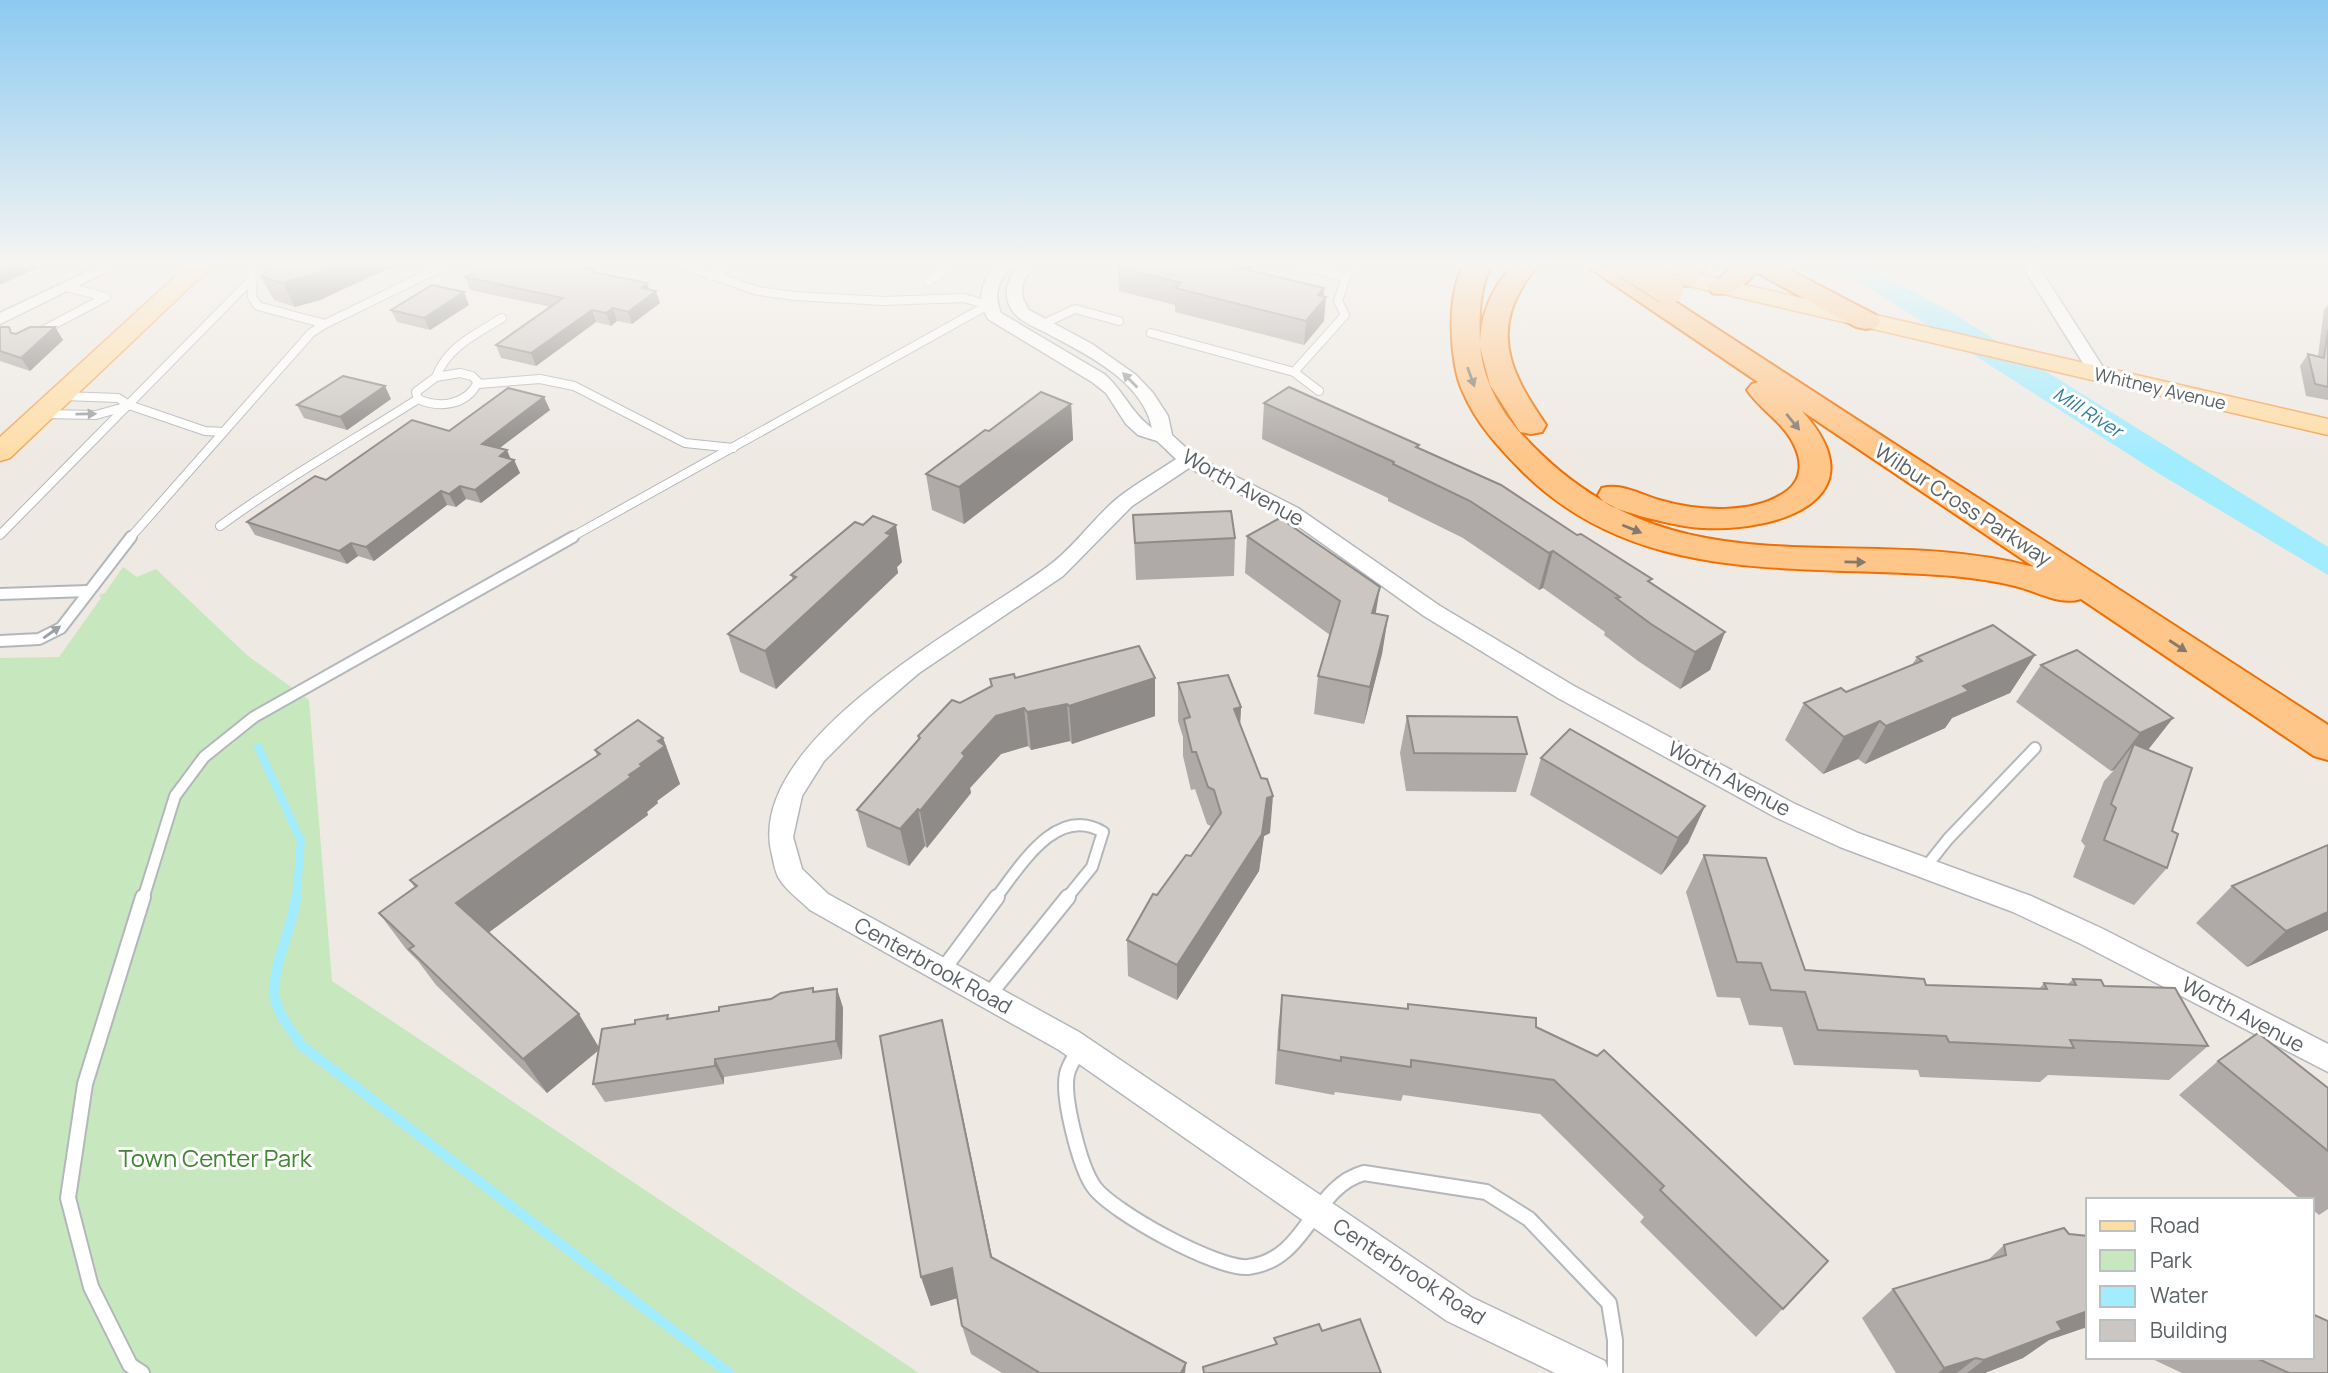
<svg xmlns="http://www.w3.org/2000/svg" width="2328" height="1373" viewBox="0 0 2328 1373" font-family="Manrope,sans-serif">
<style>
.green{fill:#c7e7be}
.water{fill:#a2ecff}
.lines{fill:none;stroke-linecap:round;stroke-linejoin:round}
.stream-far1{stroke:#a2ecff;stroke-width:8}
.stream{stroke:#a2ecff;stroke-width:10}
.service-far2-casing{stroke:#b3b7bb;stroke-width:10}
.service-far1-casing{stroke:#b3b7bb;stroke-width:14}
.service-casing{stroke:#b3b7bb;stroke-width:18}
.minor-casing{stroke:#b3b7bb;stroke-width:3}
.primary-casing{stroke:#f6a454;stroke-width:3}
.motorway-casing{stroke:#f16f00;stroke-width:4}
.service-far2{stroke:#fff;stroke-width:8}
.service-far1{stroke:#fff;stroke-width:10}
.service{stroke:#fff;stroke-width:14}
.minor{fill:#fff;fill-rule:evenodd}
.primary{fill:#ffdda7;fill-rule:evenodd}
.motorway{fill:#ffc689;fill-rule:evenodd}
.motorway-bridge-casing{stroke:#f16f00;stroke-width:32;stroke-linecap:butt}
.motorway-bridge{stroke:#ffc689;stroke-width:30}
.wall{fill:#afaaa7}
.shaded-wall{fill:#8e8b88}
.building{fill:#cbc6c2;stroke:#8e8b88;stroke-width:2}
.oneway{fill:#847a6d}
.oneway2{fill:#9da0a2}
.labels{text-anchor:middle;stroke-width:6;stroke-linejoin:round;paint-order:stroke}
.far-street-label{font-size:18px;fill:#5b6164;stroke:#fff}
.far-water-label{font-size:19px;font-style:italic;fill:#347d9a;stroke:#fff}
.street-label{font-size:21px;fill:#5b6164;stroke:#fff}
.near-park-label{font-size:24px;fill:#408531;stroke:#fff}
</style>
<rect width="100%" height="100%" fill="#eee9e3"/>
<path class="green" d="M123 567 137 577 156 569 248 656 309 700 332 981 919 1373H0V658L59 657 101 598 99 595 105 593Z"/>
<path class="water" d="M1832 264H1861L1949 311 2328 547V575L2158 473Z"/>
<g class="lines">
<path class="stream-far1" d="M258 747 301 841 296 899"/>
<path class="stream" d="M296 897C293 930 268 971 276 1003 280 1017 294 1033 301 1045L729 1373"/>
<defs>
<g id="service-far2">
<path d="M680 264 758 291 795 296 884 301 964 298 988 305"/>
<path d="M711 276 733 264"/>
<path d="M1346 277 1358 264"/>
<path d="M928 282 953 264"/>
<path d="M325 324 448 264"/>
<path d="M1043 324 1075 309 1119 321"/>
<path d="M38 333 106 297 66 287"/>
<path d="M1151 333 1294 372 1345 315 1338 301 1346 277 1291 264"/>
<path d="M1294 372 1319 391"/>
<path d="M460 373 472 376 478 382C467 405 440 409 418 399L416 392 436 377Z"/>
<path d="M436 377C447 347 476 334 502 318"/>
<path d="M478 384 540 379 574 386 685 443 733 448"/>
<path d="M63 396 118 398 129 405 205 431 223 432"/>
<path d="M43 414 96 415 128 406"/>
<path d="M220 526C283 480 352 441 418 399"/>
<path d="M0 535 253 278"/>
<path d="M130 538 311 333 325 324 258 306 252 297 253 264"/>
<path d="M570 538 988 305"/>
</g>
<g id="service-far1">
<path d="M0 594 88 591"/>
<path d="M0 641 39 639 61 628 131 537"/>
<path d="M1925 868 1948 839 2035 748"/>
<path d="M143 899 175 796 204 757 254 717 573 537"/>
<path d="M995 899C1020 867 1056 804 1103 832L1092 867 1066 899"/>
</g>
<g id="service">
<path d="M942 971 997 897"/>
<path d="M988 996 1068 897"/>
<path d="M1079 1050C1075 1057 1069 1065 1067 1074 1062 1097 1080 1168 1094 1187 1112 1212 1218 1270 1248 1267 1308 1260 1312 1187 1364 1173L1486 1192 1529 1219 1609 1303 1615 1340V1373"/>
<path d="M142 1373 130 1365 91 1287 68 1198 85 1084 143 897"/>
</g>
<g id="minor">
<path d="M103 264H122L0 324V313Z"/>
<path d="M997 264H1013C1000 280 992 292 1001 313L1104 374C1123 390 1132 414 1152 428 1143 382 1088 355 1050 335 1040 329 1025 324 1017 316 1000 299 1006 278 1021 264H1037L1025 277 1022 287 1023 299 1029 310 1092 344 1136 375 1153 393 1168 416 1172 435 1195 456 1298 508 1440 606 1574 686 1793 803 1858 833 2031 896 2101 928 2328 1044V1072L2081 944 2013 912 1840 847 1775 817 1558 698 1424 616 1284 516 1189 468 1132 506 1063 576 919 673 869 716 824 761 802 796 793 837 802 869 828 894 1079 1032 1471 1297 1605 1361 1610 1373H1555L1447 1321 1059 1050 810 910C800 900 787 891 780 880 775 873 774 863 772 855 742 740 972 623 1047 567 1074 548 1093 518 1119 497 1137 483 1157 472 1176 459L1157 441 1138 435 1126 424 1106 393 1092 382 988 319C976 299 981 281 997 264Z"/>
<path d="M2025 264H2039L2042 272 2108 375 2105 379H2093L2026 272Z"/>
</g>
<g id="primary">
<path d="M189 264H214L10 458 0 461V437Z"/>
<path d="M1654 264 2328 419V435L1651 277 1643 275 1639 270 1643 265Z"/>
</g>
<g id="motorway">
<path d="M1465 264H1493C1479 284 1479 319 1480 344 1481 312 1492 289 1513 264H1539C1534 271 1527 278 1523 286 1490 338 1516 381 1546 425L1542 432 1531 434 1520 432 1490 385 1480 347C1485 392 1510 425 1542 455 1688 595 1861 521 2034 567L1802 411C1881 498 1779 532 1703 528 1682 527 1660 521 1640 516 1626 511 1606 508 1598 495L1602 488C1622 483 1639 494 1659 500 1696 511 1755 516 1788 490 1802 479 1802 462 1795 447 1785 423 1761 411 1747 390L1752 384 1758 382 1591 269 1587 264H1617L2328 725V760L2314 756 2081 599C2059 606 2037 591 2015 586 1995 581 1974 578 1953 576 1802 563 1641 589 1523 472 1499 448 1476 423 1463 392 1449 363 1446 291 1465 264Z"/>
<path d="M1681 264H1707L1694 284 1685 286 1676 284 1672 278Z"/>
<path d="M1732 264H1778L1876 315 1880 321 1876 327 1866 329 1856 327 1756 272C1746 286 1728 297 1712 293L1708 287 1731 268Z"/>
</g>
</defs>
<use href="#service-far2" class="service-far2-casing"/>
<use href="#service-far1" class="service-far1-casing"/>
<use href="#service" class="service-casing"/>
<use href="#minor" class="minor-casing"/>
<use href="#primary" class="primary-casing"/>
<use href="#motorway" class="motorway-casing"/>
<use href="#service-far2" class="service-far2"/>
<use href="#service-far1" class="service-far1"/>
<use href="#service" class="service"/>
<use href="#minor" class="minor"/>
<use href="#primary" class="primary"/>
<use href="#motorway" class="motorway"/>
<defs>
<path id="motorway-bridge" d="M1628 264 1668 289"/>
</defs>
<use href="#motorway-bridge" class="motorway-bridge-casing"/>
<use href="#motorway-bridge" class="motorway-bridge"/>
</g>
<g class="wall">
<path d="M272 264H398L320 300 295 307 274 300 261 277Z"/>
<path d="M487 264H591L593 269 597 272 649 290 660 303 632 324 617 321 611 326 596 322 536 366 501 358 496 345 551 307 470 290 465 277Z"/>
<path d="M1122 264H1255L1248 270 1324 288V321L1304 345 1175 312V305L1119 291 1118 267Z"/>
<path d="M469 305 430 330 397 322 391 310Z"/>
<path d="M2328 305V400L2306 396 2300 366 2308 354 2318 356 2324 310Z"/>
<path d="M0 327 16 334 55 327 63 340 30 371 0 361Z"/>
<path d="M391 399 347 430 304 418 297 405Z"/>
<path d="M1264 403 1419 445V448L1650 582 1725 632 1710 670 1680 689 1638 661 1604 635 1605 632 1543 588 1539 590 1463 538 1388 501V498L1262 439Z"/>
<path d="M1071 404 1073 440 964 524 932 510 926 474 989 431Z"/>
<path d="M550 410 499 448 511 459 514 460 520 473 481 503 466 499 456 507 447 505 374 561 358 556 347 564 255 535 247 522 326 480 449 431Z"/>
<path d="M1133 515 1235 538 1234 576 1136 580Z"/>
<path d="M1247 536 1375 614 1388 616 1382 654 1364 724 1314 714 1318 676 1330 635 1245 573Z"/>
<path d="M902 562 897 567 898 573 776 689 740 672 728 634 793 580 791 575Z"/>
<path d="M2035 655 2010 693 1952 718 1945 728 1865 764 1858 759 1823 774 1785 740 1804 703 1846 692 1912 665 1917 657Z"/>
<path d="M2041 665 2173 718 2148 750 2172 831 2167 868 2134 905 2073 877 2085 846 2081 841 2104 781 2114 770 2111 771 2016 702Z"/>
<path d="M1015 678H1155V716L1072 744 1070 741 1031 750 1028 746 1001 754 970 788 971 793 927 848 925 846 909 866 867 847 857 810 918 739V736L960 703 991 686 990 679Z"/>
<path d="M1178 683 1241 707 1240 724 1270 833 1264 836 1259 871 1177 1000 1128 976 1127 940 1157 895 1191 856 1212 827 1207 824 1195 789 1191 790 1183 756V737L1178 721Z"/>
<path d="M1407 716 1527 754 1516 792 1406 791 1400 753Z"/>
<path d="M663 738 680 784 657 801 658 803 647 812 648 815 489 932 599 1047 669 1019 719 1011 813 988 814 992 837 989 843 1008 842 1059 724 1077V1084L605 1102 593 1084 599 1050 547 1093 436 985 418 961 406 949 379 913 415 888 410 880 597 756 595 750Z"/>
<path d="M1541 758 1705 806 1688 843 1661 875 1530 795Z"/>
<path d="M2328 845V930L2247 967 2196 923 2232 886Z"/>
<path d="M1704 855 1805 970 1926 985 2039 989 2044 983 2068 984 2073 979 2104 986 2208 1046 2169 1080 2048 1075 2040 1082 1920 1077 1918 1070 1794 1065 1782 1027 1749 1025 1740 998 1717 997 1686 892Z"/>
<path d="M1282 995 1407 1009 1408 1004 1536 1027 1828 1261 1756 1337 1640 1222 1644 1217 1540 1114 1403 1095 1401 1101 1335 1092 1334 1095 1275 1084 1278 1030Z"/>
<path d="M950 1055 992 1257 1185 1373H1002L971 1354 962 1326 957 1298 931 1306 921 1277Z"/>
<path d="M2218 1061 2328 1088V1209L2319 1215 2312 1209V1200H2301L2179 1095Z"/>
<path d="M2069 1234 2088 1236V1330L2084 1328 2049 1340 2023 1358 1985 1373H1896L1862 1318 1893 1289 1987 1261 2004 1245Z"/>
<path d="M2148 1357H2312L2328 1373H2182Z"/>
</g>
<g class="shaded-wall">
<path d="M17 264H46L0 285V271Z"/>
<path d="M335 264H398L320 300 295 307 283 283Z"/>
<path d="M588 264H591L594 271 596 270 600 282 583 267Z"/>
<path d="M1246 264H1255L1246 273Z"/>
<path d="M647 283 651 295 656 291 660 303 632 324 628 312 641 288Z"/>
<path d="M1324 288 1323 301 1326 297 1324 321 1304 345 1306 321 1318 295Z"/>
<path d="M464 292 469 305 430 330 424 318Z"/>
<path d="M613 308 617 321 611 326 606 313Z"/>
<path d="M592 310 596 322 536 366 531 353Z"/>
<path d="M55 327 63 340 30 371 21 358Z"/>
<path d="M385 386 391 399 347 430 340 417Z"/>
<path d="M544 397 550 410 488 457 482 444Z"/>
<path d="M1071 404 1073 440 964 524 959 487Z"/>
<path d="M507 450 512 462 514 460 520 473 481 503 475 490 500 456Z"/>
<path d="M460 486 466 499 456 507 449 494Z"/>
<path d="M441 491 447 505 374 561 366 547Z"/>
<path d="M896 525 902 562 897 567 898 573 776 689 765 651Z"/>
<path d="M351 543 358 556 347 564 339 551Z"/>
<path d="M1553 551 1543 588 1539 590 1549 553Z"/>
<path d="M1380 587 1374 624 1372 613Z"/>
<path d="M1388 616 1382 654 1364 724 1370 687Z"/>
<path d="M1725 632 1710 670 1680 689 1695 652Z"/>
<path d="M2035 655 2010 693 1952 718 1945 728 1865 764 1886 726 1963 686Z"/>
<path d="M1155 678V716L1072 744 1069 706Z"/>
<path d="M1067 704 1070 741 1031 750 1027 712Z"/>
<path d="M1241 707 1239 745 1234 709Z"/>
<path d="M1024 708 1028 746 1001 754 970 788 971 793 927 848 920 811 962 753 996 716Z"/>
<path d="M2173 718 2143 756 2134 744 2114 770 2111 771 2140 733Z"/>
<path d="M1880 721 1858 759 1823 774 1844 737Z"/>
<path d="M663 738 680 784 657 801 658 803 647 812 648 815 480 939 456 903 629 775 640 764 658 741Z"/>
<path d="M1273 796 1270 833 1264 836 1259 871 1177 1000V965L1267 798Z"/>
<path d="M1705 806 1688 843 1661 875 1678 838Z"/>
<path d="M918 809 925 846 909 866 900 829Z"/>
<path d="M2328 912V930L2247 967 2286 931Z"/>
<path d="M837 989 843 1008 842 1059 836 1041Z"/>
<path d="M579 1014 600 1049 547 1093 523 1059Z"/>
<path d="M942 1020 950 1055 998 1286 991 1257Z"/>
<path d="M715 1059 724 1077V1084L715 1066Z"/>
<path d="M952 1268 961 1297 931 1306 921 1277Z"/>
<path d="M2088 1311V1325L2084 1328 2049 1340 2023 1358 1985 1373H1967L1984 1360 2057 1322Z"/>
<path d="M1976 1358 1957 1373H1938L1944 1368Z"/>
<path d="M1186 1363 1185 1373H1181Z"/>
</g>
<g class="building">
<path d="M0 264H17L0 271Z"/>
<path d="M272 264H335L308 276 283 283 261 277Z"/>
<path d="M487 264H588L583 267 596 270 594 272 647 283 641 288 656 291 628 312 613 308 606 313 592 310 531 353 496 345 563 298 465 277Z"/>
<path d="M1122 264H1233L1231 266 1324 288 1318 295 1326 297 1306 321 1175 288 1181 283 1118 267Z"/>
<path d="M432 285 464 292 424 318 391 310Z"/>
<path d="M0 327H9L11 333 16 334 30 327H55L21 358 0 351Z"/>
<path d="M2328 330V387L2315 384 2308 354 2324 358Z"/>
<path d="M343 376 385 386 340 417 297 405Z"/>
<path d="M1289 387 1419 445 1416 447 1501 485 1577 535 1581 534 1652 579 1648 581 1725 632 1695 652 1651 624 1616 598 1620 597 1553 551 1549 553 1470 501 1393 464 1394 462 1264 403Z"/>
<path d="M508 388 544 397 482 444 507 450 500 456 514 460 475 490 460 486 449 494 441 491 366 547 351 543 339 551 247 522 315 476 326 480 412 420 449 431Z"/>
<path d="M1041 392 1071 404 959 487 926 474 985 430 989 431Z"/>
<path d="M1231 511 1235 538 1135 543 1133 515Z"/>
<path d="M873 516 896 525 886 533 891 535 765 651 728 634 796 577 791 575 855 522 863 525Z"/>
<path d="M1280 518 1380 587 1372 613 1388 616 1370 687 1318 676 1340 601 1247 536Z"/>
<path d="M1993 625 2035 655 1963 686 1969 691 1886 726 1880 721 1844 737 1804 703 1841 688 1846 692 1922 661 1917 657Z"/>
<path d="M1139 646 1155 678 1069 706 1067 704 1027 712 1024 708 996 716 962 753 965 756 920 811 918 809 900 829 857 810 920 738 918 736 952 700 960 703 992 686 990 679 1014 674 1015 678Z"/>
<path d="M2077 650 2173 718 2140 733 2041 665Z"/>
<path d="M1228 675 1241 707 1234 709 1261 778 1267 779 1273 796 1267 798 1262 834 1177 965 1127 940 1153 894 1157 895 1186 855 1191 856 1221 813 1214 790 1208 787 1196 752H1192L1184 719 1190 717 1178 683Z"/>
<path d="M1407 716 1517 717 1527 754 1414 753Z"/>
<path d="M638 720 663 738 658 741 665 746 640 764 642 766 629 775 631 777 456 903 579 1014 523 1059 409 949 414 946 379 913 417 886 410 880 600 754 595 750Z"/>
<path d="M1570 729 1705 806 1678 838 1541 758Z"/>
<path d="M2134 744 2192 768 2172 831 2178 834 2167 868 2104 840 2116 808 2111 804Z"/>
<path d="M2328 845V912L2286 931 2232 886Z"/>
<path d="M1704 855 1766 858 1805 970 1924 979 1926 985 2047 989 2044 983 2076 985 2073 979 2101 980 2104 986 2175 988 2208 1046 2070 1040 2074 1048 1949 1042 1946 1036 1818 1030 1805 992 1771 990 1761 963 1737 962Z"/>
<path d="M813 988V992L837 989 836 1041 715 1059V1066L593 1084 602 1029 635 1024V1020L668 1015 667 1019 719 1011V1007L771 999 781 993Z"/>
<path d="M1282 995 1408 1009V1004L1536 1018V1027L1597 1056 1604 1050 1828 1261 1783 1309 1660 1190 1664 1186 1554 1080 1411 1060V1067L1341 1057V1061L1279 1050Z"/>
<path d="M942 1020 991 1257 1186 1363 1181 1373H1040L962 1326 952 1268 921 1277 880 1036Z"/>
<path d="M2258 1033 2328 1088V1151L2218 1061Z"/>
<path d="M2064 1228 2069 1234 2088 1236V1311L2057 1322 2062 1330 1984 1360 1976 1358 1944 1368 1893 1289 2006 1255 2004 1245Z"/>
<path d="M2312 1314 2328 1321V1373H2289L2254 1357H2312Z"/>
<path d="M1360 1319 1381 1373H1204L1203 1367 1277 1344 1274 1338 1319 1324 1322 1331Z"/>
</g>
<defs><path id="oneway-solid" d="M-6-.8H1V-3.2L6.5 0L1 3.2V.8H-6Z" transform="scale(1.75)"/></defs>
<g class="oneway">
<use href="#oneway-solid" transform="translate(1471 377) rotate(70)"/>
<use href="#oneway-solid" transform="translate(1793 422) rotate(51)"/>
<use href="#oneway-solid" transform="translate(1632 529) rotate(22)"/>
<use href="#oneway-solid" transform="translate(1855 562) rotate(1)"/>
<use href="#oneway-solid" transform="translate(2178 646) rotate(33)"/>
</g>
<g class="oneway2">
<use href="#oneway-solid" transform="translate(1130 380) rotate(-135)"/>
<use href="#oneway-solid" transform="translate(86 414) rotate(-1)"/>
<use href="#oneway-solid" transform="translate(52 632) rotate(-35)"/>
</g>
<linearGradient id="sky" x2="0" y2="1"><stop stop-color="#8ccaf1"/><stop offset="0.58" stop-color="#f7f5f2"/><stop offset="1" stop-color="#f7f5f2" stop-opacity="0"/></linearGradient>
<rect width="2328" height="456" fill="url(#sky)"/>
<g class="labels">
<g class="far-street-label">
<text transform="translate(2160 389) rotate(13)" y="6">Whitney Avenue</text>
</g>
<g class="far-water-label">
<text transform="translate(2088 412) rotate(32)" y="7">Mill River</text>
</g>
<g class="street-label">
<text transform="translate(1243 488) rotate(29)" y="7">Worth Avenue</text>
<text transform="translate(1963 505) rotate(33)" y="7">Wilbur Cross Parkway</text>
<text transform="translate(1729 779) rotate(28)" y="7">Worth Avenue</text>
<text transform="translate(933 966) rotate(29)" y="7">Centerbrook Road</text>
<text transform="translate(2243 1015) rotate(28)" y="7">Worth Avenue</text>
<text transform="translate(1409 1272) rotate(33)" y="7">Centerbrook Road</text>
</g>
<g class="near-park-label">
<text x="215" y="1167">Town Center Park</text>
</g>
</g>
<rect x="2086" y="1198" width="228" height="161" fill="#ffffff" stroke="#bdc0c1" stroke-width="2"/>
<rect x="2100" y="1221" width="35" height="10" fill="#ffdda7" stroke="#bdc0c1" stroke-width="2"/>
<text x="2150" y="1233" font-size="21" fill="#5b6164">Road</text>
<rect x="2100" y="1250" width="35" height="21" fill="#c7e7be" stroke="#bdc0c1" stroke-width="2"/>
<text x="2150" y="1268" font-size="21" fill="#5b6164">Park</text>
<rect x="2100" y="1286" width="35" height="21" fill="#a2ecff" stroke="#bdc0c1" stroke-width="2"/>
<text x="2150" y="1303" font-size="21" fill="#5b6164">Water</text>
<rect x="2100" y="1320" width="35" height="21" fill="#cbc6c2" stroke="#bdc0c1" stroke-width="2"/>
<text x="2150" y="1338" font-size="21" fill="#5b6164">Building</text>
</svg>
